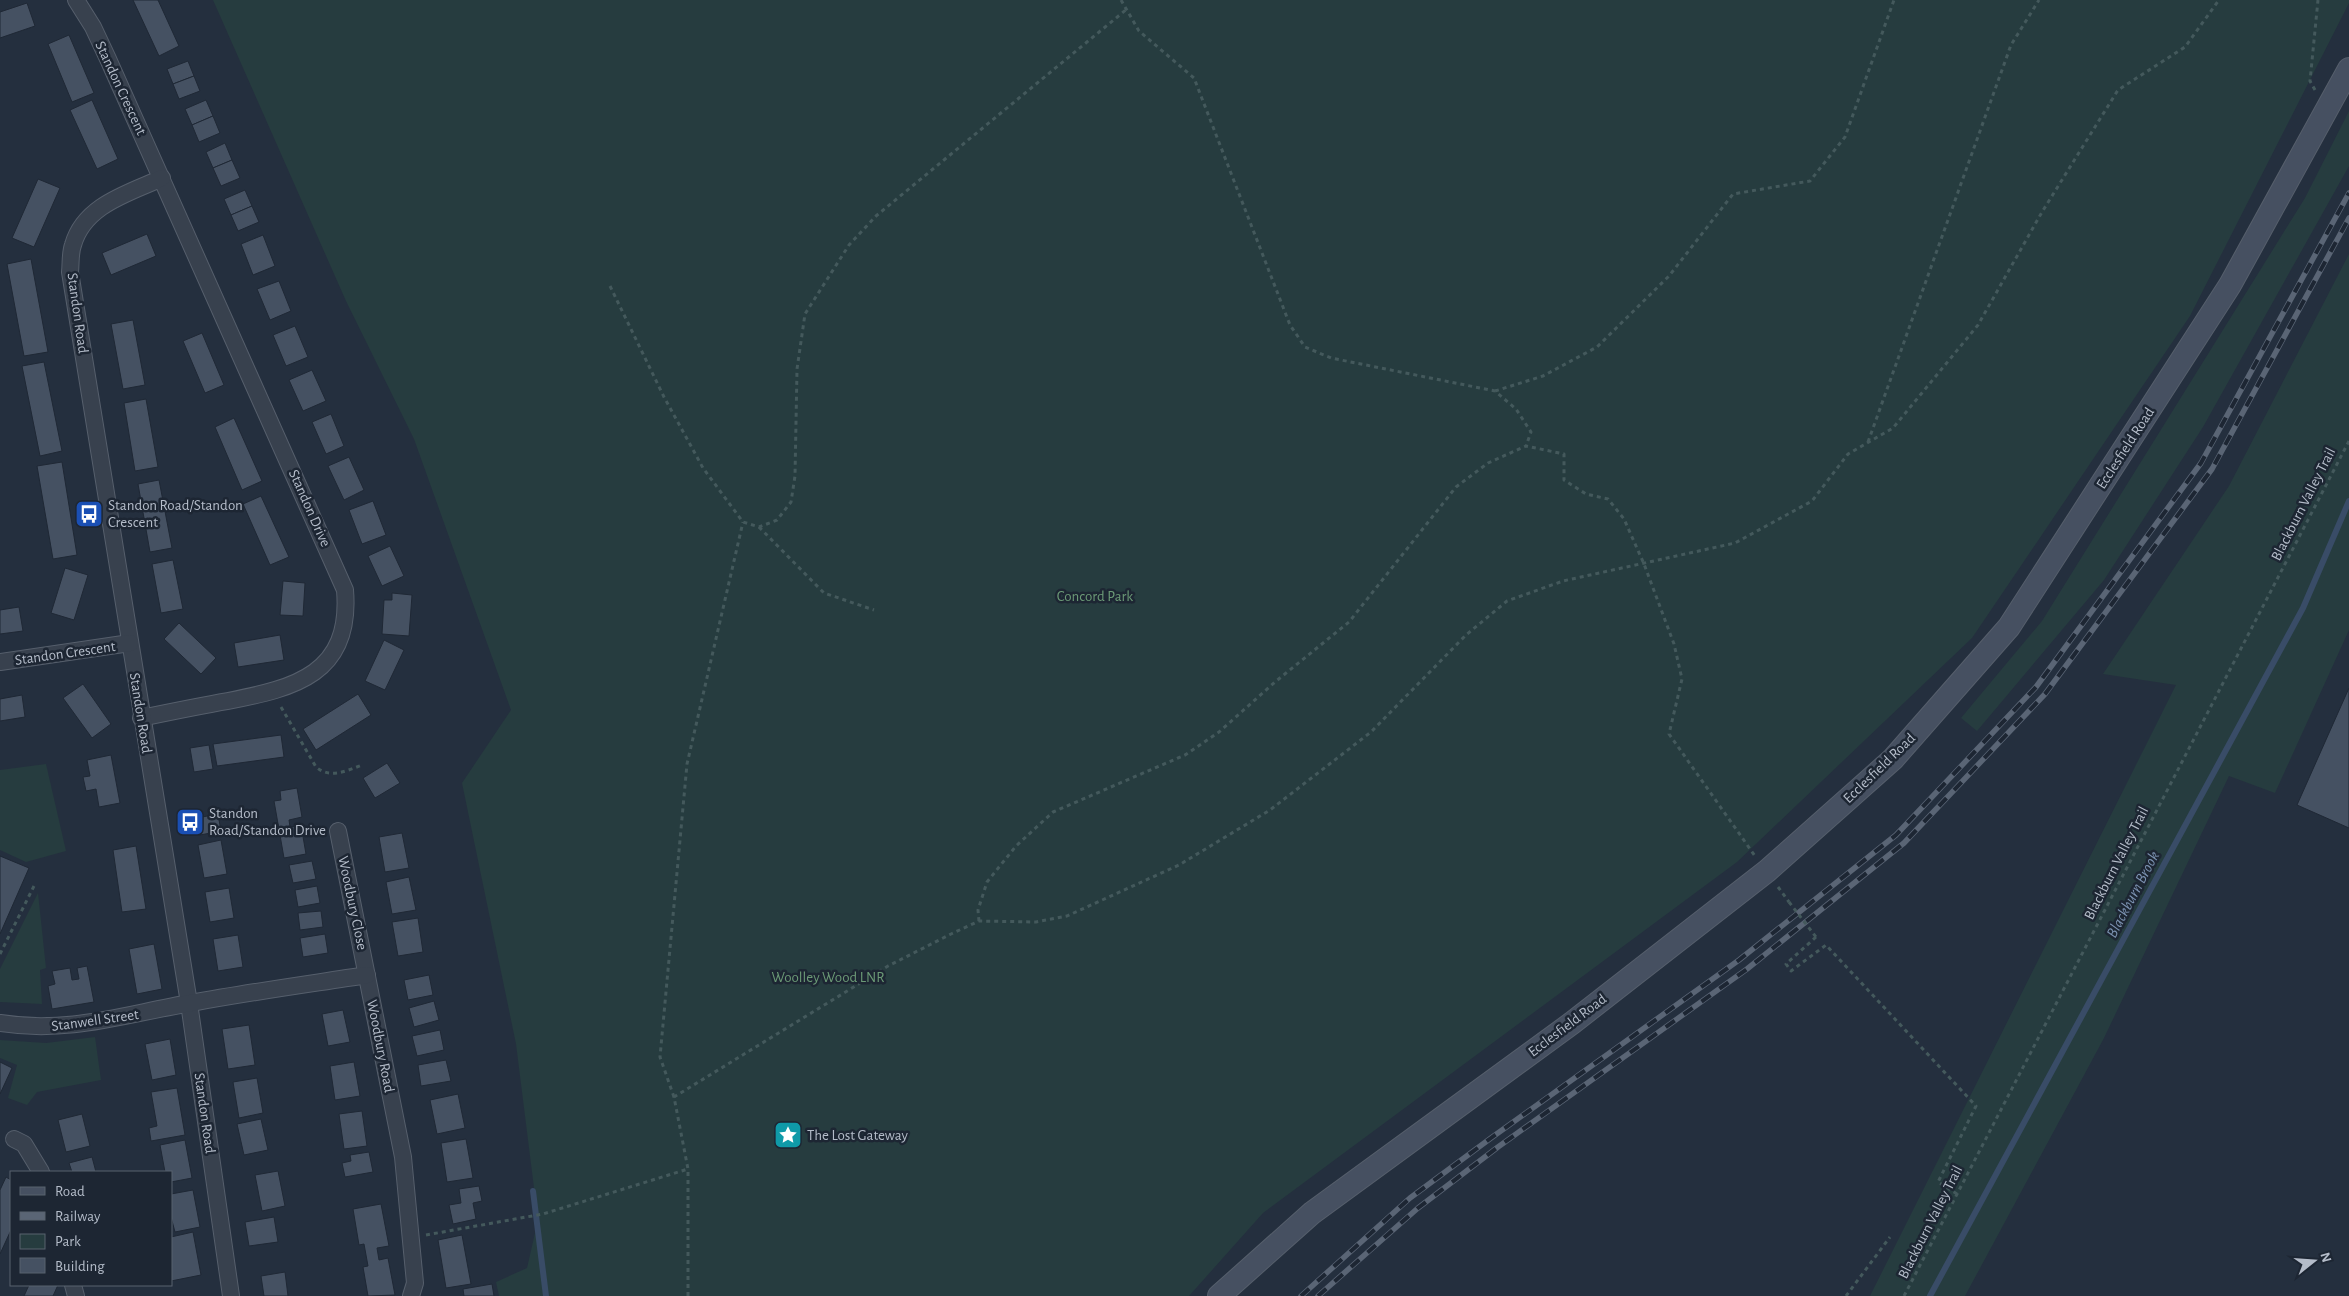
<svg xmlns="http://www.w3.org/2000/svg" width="2349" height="1296" viewBox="0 0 2349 1296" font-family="'Alegreya Sans',sans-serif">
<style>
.green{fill:#263c3f}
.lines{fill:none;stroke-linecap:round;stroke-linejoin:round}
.stream{stroke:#394c67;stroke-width:6}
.building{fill:#455162;stroke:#1f2835}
.street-casing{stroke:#565f6c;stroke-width:18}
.secondary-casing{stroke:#565f6c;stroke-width:24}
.path{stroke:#44595c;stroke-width:3;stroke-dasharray:4 4;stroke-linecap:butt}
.street{stroke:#38414e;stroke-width:16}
.secondary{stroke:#465061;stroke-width:22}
.rail-casing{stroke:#5a6575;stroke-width:5.5}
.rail{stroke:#1d2633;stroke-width:4;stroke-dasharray:11;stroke-linecap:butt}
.path-bridge{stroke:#44595c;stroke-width:3;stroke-dasharray:4 4;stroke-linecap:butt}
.labels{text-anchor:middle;stroke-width:5;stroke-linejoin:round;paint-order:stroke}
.street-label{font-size:15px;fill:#b4bcc9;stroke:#1d2633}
.poi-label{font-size:15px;fill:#b4bcc9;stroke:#1d2633;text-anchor:start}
.park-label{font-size:15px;fill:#6b9a76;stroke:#1d2633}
.water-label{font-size:16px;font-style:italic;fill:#7c92b1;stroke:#1d2633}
</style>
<rect width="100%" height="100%" fill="#242f3e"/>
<g class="green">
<path d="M213 0H2349V3L2190 316 1972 638 1737 862 1263 1213 1189 1296H499L496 1282 527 1268 538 1220 516 1044 462 783 511 710 414 439 346 301Z"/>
<path d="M2349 111V166L2203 427 2104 580 1977 731 1961 718 2042 621 2305 198Z"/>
<path d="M2349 254V630L2275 793 2229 776 2104 1038 1965 1296H1870L2176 685 2103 674 2229 486Z"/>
<path d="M46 764 66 851 26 862 0 850V770Z"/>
<path d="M38 893 46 968 40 970 42 1004 0 1002V969Z"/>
<path d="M95 1037 101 1080 37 1092 27 1105 8 1098 17 1065 0 1058V1040L46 1043Z"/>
</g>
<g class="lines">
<g class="stream">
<path d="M533 1191 546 1296"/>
<path d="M1930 1296 2303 608 2349 501"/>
</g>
</g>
<g class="building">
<path d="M133 0H158L179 46 159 56Z"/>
<path d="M27 3 35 26 0 38V12Z"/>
<path d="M69 35 94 93 72 102 48 44Z"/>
<path d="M188 61 194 76 173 84 167 69Z"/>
<path d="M194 76 200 91 179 99 173 84Z"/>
<path d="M92 100 118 159 97 169 70 110Z"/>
<path d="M206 100 213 116 192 125 185 109Z"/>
<path d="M213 116 220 133 199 142 192 125Z"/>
<path d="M225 143 232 160 213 168 206 152Z"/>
<path d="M232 160 240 178 221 186 213 168Z"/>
<path d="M38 179 60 188 34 247 12 238Z"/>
<path d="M245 190 252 206 231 215 224 199Z"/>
<path d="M252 206 259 222 238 231 231 215Z"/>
<path d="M147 234 156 256 111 275 102 253Z"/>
<path d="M263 235 275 266 253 275 241 244Z"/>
<path d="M31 259 48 352 24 356 7 264Z"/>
<path d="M279 281 291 311 270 320 257 289Z"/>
<path d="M133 320 145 385 123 389 111 324Z"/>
<path d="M295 326 308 357 286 366 273 335Z"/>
<path d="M202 333 224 385 205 393 183 341Z"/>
<path d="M44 362 62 451 40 456 22 366Z"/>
<path d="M312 370 326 401 303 411 289 380Z"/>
<path d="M146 399 158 467 135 471 124 403Z"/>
<path d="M331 414 344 446 326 454 312 422Z"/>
<path d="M234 418 262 481 242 490 215 427Z"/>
<path d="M349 457 364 490 344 500 328 466Z"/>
<path d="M62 462 77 555 53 559 37 466Z"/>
<path d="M159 480 172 548 150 552 138 484Z"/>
<path d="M261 496 289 557 270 565 243 504Z"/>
<path d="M373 501 386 535 362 544 349 510Z"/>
<path d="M390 546 404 576 382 586 368 556Z"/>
<path d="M173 560 183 609 161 613 152 564Z"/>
<path d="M65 568 88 575 74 620 51 613Z"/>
<path d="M283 581 305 583 303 616 280 615Z"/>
<path d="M392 593 412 595 409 636 382 634 384 600H392Z"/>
<path d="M19 607 23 631 0 634V610Z"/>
<path d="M179 623 216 658 201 674 164 639Z"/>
<path d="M280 635 284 660 238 667 234 643Z"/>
<path d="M384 640 404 650 385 690 365 681Z"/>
<path d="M83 684 111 724 92 738 63 698Z"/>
<path d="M2349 688V828L2297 805Z"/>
<path d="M358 694 371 715 316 750 303 729Z"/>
<path d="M22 695 25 717 0 721V699Z"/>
<path d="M281 735 284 757 217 766 213 744Z"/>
<path d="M209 745 213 769 194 772 190 748Z"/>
<path d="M111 755 120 803 99 807 96 789 86 791 83 777 90 776 87 760Z"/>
<path d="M387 763 400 783 375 798 363 778Z"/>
<path d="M297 788 302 817 289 820 290 827 301 825 306 854 284 858 274 801 281 800 280 791Z"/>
<path d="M218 814 221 831 200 835 197 818Z"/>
<path d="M402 833 409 868 385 872 379 837Z"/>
<path d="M221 840 227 874 204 878 198 845Z"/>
<path d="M136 846 146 909 122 912 113 850Z"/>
<path d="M0 856 29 868 0 934Z"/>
<path d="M312 861 316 879 293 883 289 865Z"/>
<path d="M409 877 416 910 392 914 386 882Z"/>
<path d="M317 886 320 903 298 907 295 890Z"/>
<path d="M229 888 234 918 210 922 205 892Z"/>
<path d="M321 911 323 927 300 930 298 913Z"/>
<path d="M418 918 423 952 398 956 392 922Z"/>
<path d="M325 934 328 953 303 957 300 938Z"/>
<path d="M238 935 243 967 218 971 213 939Z"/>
<path d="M154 944 162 989 137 994 129 949Z"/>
<path d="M87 966 94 1002 52 1009 48 986 55 984 52 971 70 968 72 980 79 979 77 968Z"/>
<path d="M429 975 433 995 408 1000 404 980Z"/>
<path d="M434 1001 439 1020 414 1027 409 1008Z"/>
<path d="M343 1010 350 1042 328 1046 322 1014Z"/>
<path d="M249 1025 255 1065 228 1069 222 1029Z"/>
<path d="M440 1030 444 1050 417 1056 412 1036Z"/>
<path d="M170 1039 176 1075 152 1080 145 1044Z"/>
<path d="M446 1060 451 1081 421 1086 418 1065Z"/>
<path d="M0 1062 12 1068 0 1094Z"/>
<path d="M354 1062 360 1096 335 1100 330 1066Z"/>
<path d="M257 1078 263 1113 239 1118 233 1082Z"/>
<path d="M177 1088 185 1135 151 1141 149 1128 157 1126 151 1092Z"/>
<path d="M458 1094 465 1128 437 1134 430 1100Z"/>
<path d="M362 1111 367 1146 344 1149 339 1114Z"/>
<path d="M82 1114 90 1146 66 1152 58 1120Z"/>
<path d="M261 1119 268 1150 244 1155 237 1124Z"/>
<path d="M466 1139 473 1178 447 1182 441 1143Z"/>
<path d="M185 1140 192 1178 171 1182V1172H165L160 1145Z"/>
<path d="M369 1152 373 1172 345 1177 342 1163 351 1161 350 1155Z"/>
<path d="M92 1157 96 1172H72L69 1163Z"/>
<path d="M278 1171 285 1206 262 1211 255 1175Z"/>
<path d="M6 1177 11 1180V1230L0 1254V1190Z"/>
<path d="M479 1186 482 1201 473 1203 476 1219 453 1224 449 1205 461 1203 459 1189Z"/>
<path d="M193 1190 200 1227 175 1232 171 1217V1194Z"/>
<path d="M381 1204 389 1246 377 1248 379 1260 388 1258 395 1295 368 1296 363 1267 368 1266 364 1244 359 1245 353 1209Z"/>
<path d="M274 1217 278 1242 249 1246 245 1222Z"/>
<path d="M193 1232 201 1275 171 1281V1237Z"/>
<path d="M462 1235 471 1284 446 1288 438 1240Z"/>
<path d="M285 1272 288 1296H264L261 1276Z"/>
<path d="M492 1284 494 1296H464L463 1289Z"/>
<path d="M29 1285H58L53 1296H24Z"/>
</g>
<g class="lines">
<defs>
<g id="street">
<path d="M76 0 93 27 108 59 345 590C352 674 295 688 228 701 199 706 170 712 141 718"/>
<path d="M162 178C129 193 84 205 73 245 70 253 71 263 70 272L189 1003 231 1296"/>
<path d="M0 662 130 643"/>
<path d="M338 831 403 1157 415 1283 411 1296"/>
<path d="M0 1023C69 1034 125 1014 191 1003 250 992 309 984 367 975"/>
<path d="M14 1139 24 1144 41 1172"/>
<path d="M73 1285 76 1296"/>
</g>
<path id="secondary" d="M1219 1296 1312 1213 1572 1023 1767 871 1893 759 2009 627 2230 285 2349 69"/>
</defs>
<use href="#street" class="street-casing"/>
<use href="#secondary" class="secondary-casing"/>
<g class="path">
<path d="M1121 0 1139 31 1194 78 1290 325 1305 347 1331 358 1495 391 1516 409 1531 432 1526 446"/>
<path d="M2315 90 2310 81 2318 0"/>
<path d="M610 286 664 397 703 468 743 522 759 527 777 520 791 502 795 476 797 369 805 314 849 245 876 216 1127 9"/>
<path d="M1495 391 1543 376 1597 347 1669 276 1733 194 1810 181 1845 137 1894 0"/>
<path d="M1868 442 2011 45 2039 0"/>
<path d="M759 527 824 593 874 610"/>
<path d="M281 707 316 767C330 779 346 771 362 765"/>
<path d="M1778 887 1789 902"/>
<path d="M979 921 978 910 987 882 1016 846 1053 812 1185 755 1219 732 1275 682 1349 622 1456 487 1488 463 1526 446 1564 454V480L1586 494 1608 499 1624 519 1644 564 1674 644 1682 679 1669 734 1755 856"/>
<path d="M1816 937 1786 964 1791 971 1826 945 1976 1106 1938 1182 1957 1194"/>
<path d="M0 954 34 886"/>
<path d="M674 1097 660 1057 687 764 743 522"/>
<path d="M426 1235 543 1214 688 1169"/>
<path d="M688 1296V1169L674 1097 888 966 951 934 979 921 1036 922 1067 916 1179 865 1270 810 1371 732 1466 635 1507 601 1563 581 1735 543 1812 501 1848 454 1893 428 1978 325 2042 212 2118 90 2185 47 2219 0"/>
<path d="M1846 1296 1890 1237"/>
<path d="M1904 1296 2349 441"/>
</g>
<use href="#street" class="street"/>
<use href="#secondary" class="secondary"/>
<defs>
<g id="rail">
<path d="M1301 1296 1410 1198 1491 1138 1739 960 1896 835 2036 687 2201 463 2349 193"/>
<path d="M1318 1296 1418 1208 1498 1147 1747 969 1904 843 2045 694 2212 469 2349 218"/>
</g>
</defs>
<use href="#rail" class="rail-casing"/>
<use href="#rail" class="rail"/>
<path class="path-bridge" d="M1789 902 1816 937"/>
</g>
<defs>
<symbol id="bus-square" viewBox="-11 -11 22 22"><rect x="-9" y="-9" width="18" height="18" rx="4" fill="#1a4fb4" stroke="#1d2633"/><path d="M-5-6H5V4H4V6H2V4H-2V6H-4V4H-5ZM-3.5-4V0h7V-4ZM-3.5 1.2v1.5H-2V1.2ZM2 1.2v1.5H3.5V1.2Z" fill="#fff"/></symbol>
<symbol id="sight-square" viewBox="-11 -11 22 22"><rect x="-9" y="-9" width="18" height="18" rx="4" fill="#0f9aa8" stroke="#1d2633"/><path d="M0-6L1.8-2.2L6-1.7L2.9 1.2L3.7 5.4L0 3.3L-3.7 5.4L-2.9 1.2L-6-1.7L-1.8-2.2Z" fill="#fff"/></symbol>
</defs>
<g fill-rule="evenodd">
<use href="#bus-square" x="73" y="498" width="32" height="32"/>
<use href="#bus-square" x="174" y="806" width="32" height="32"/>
<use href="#sight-square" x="772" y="1119" width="32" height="32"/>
</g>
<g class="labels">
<g class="street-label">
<text transform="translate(121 88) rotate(65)" y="5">Standon Crescent</text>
<text transform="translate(78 313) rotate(82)" y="5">Standon Road</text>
<text transform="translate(2125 448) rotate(-57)" y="5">Ecclesfield Road</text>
<text transform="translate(2303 504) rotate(-63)" y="5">Blackburn Valley Trail</text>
<text transform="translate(310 508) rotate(66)" y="5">Standon Drive</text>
<text transform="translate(65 653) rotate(-8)" y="5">Standon Crescent</text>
<text transform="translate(141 713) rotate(81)" y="5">Standon Road</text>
<text transform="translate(1879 768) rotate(-44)" y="5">Ecclesfield Road</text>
<text transform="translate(2116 863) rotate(-63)" y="5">Blackburn Valley Trail</text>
<text transform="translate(353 903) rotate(78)" y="5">Woodbury Close</text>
<text transform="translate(95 1020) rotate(-8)" y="5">Stanwell Street</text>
<text transform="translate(1567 1025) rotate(-37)" y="5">Ecclesfield Road</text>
<text transform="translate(381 1046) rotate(79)" y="5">Woodbury Road</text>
<text transform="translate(205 1113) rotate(82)" y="5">Standon Road</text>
<text transform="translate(1930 1222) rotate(-63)" y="5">Blackburn Valley Trail</text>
</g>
<g class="poi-label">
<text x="108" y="510">Standon Road/Standon<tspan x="108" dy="17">Crescent</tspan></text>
<text x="209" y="818">Standon<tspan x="209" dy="17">Road/Standon Drive</tspan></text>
<text x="807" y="1140">The Lost Gateway</text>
</g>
<g class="park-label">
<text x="1095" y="601">Concord Park</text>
<text x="828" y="982">Woolley Wood LNR</text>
</g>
<g class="water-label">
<text transform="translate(2132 894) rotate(-62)" y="6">Blackburn Brook</text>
</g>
</g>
<rect x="10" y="1171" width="162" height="115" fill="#1d2633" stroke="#59626f"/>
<rect x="20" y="1187" width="25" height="8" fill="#465061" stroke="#59626f"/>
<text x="55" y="1196" font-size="15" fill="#b4bcc9">Road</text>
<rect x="20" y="1212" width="25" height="8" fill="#5a6575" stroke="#59626f"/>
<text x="55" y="1221" font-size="15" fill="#b4bcc9">Railway</text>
<rect x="20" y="1234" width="25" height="15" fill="#263c3f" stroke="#59626f"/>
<text x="55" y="1246" font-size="15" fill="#b4bcc9">Park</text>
<rect x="20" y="1258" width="25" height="15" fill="#455162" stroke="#59626f"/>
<text x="55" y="1271" font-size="15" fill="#b4bcc9">Building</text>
<g transform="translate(2314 1261) rotate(73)" stroke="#1d2633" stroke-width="4" paint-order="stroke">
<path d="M0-4L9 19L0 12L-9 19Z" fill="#b4bcc9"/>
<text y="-8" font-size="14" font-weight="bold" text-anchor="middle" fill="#b4bcc9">N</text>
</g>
</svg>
